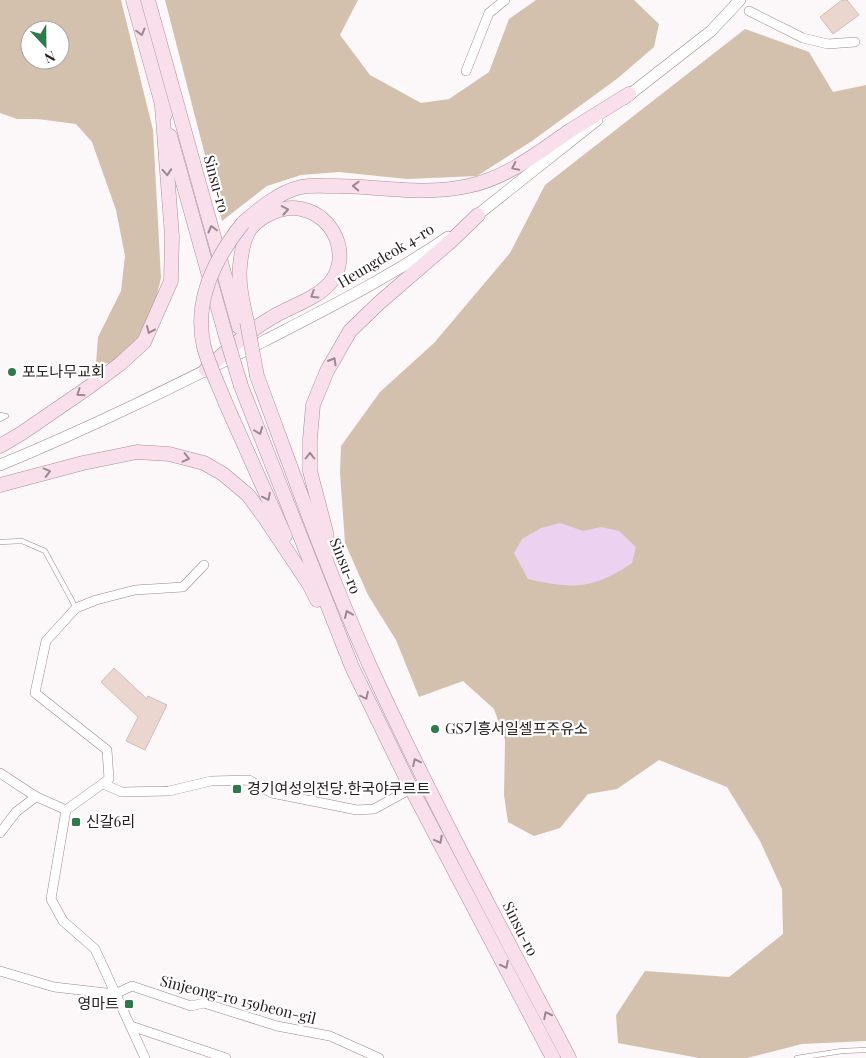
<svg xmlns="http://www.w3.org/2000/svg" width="866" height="1058" viewBox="0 0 866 1058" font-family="'Playfair Display','Noto Sans KR',serif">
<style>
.green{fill:#d4c1ad;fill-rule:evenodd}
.water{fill:#ecd1f0}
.building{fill:#ead6ce;stroke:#d2beb5}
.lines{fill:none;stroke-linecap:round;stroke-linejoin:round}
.service-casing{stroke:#9d8888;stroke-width:5.5}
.minor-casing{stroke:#9d8888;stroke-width:10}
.tertiary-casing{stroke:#9d8888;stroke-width:12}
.primary-casing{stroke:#ad8e9b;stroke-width:15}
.service{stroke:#fff;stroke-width:4.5}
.minor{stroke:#fff;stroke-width:9}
.tertiary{stroke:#fff;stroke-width:11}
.primary{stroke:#f8dfeb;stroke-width:14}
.primary-bridge-casing{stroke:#ad8e9b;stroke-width:15;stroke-linecap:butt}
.primary-bridge{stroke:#f8dfeb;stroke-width:14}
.oneway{stroke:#9a8990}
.poi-dot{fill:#2d7a4a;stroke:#fff;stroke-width:2}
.labels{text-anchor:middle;stroke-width:4.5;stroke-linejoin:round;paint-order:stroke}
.street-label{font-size:15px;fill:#282020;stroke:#fff}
.poi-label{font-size:15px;fill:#282020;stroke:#fff;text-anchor:start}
</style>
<rect width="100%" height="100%" fill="#fcf7f8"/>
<g class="green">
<path d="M0 0H121L153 130 161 278 151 319 133 346 111 363 96 364 98 337 121 291 125 256 116 210 92 142 76 124 38 119H17L0 113ZM30 30H60V60H30Z"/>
<path d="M165 0H358L340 35 370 75 421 103 449 99 489 72 509 19 536 0H634L659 24 654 47 618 78 532 141 477 176 407 179 339 172 301 175 267 186 222 221Z"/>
<path d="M745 29 809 52 833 92 866 85V1041L802 1044 747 1058H699L618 1043 616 1015 645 971 729 977 783 934 782 889 760 841 727 787 659 760 617 789 588 794 560 828 534 836 508 822 504 795 505 740 494 709 463 681 419 697 396 640 368 595 345 543 340 473 341 446 380 392 434 343 510 253 545 185Z"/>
</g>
<path class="water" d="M560 523 583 531 601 527 619 531 636 547 632 563C592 590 573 589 528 579L514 553 522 539 541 528Z"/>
<g class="building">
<path d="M842 0H847L859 15 833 34 820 17Z"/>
<path d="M114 668 147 699 148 696 167 705 145 750 126 741 138 717 101 682Z"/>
</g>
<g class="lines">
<defs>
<g id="service">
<path d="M0 415 6 416 0 419"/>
<path d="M0 542 22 541 45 551 76 608"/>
<path d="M797 1058 842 1051 866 1050"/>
</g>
<g id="minor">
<path d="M749 11 803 38 828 44 855 42"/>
<path d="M466 71 489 13 505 0"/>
<path d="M0 773 35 796 66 810 109 779 107 750 35 693 46 641 76 608 96 600 135 590 183 587 204 565"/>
<path d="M103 784 122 792 169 791 211 781 249 780 272 793 357 810 374 809 425 781"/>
<path d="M66 810 51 899 63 921 95 949 145 1058"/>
<path d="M0 833 16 812 33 799 35 796"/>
<path d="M0 971 54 987 115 994 132 986 191 1006 204 1003 277 1026 330 1036 379 1058"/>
<path d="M131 1026 226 1058"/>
</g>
<g id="tertiary">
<path d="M624 99 711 31 740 0"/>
<path d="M471 220 597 120"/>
<path d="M0 465C90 428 177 385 264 341 326 309 390 277 448 237"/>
</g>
<g id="primary">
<path d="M133 0 165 115"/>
<path d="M148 0 239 327"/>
<path d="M170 136 225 333"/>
<path d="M243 223C259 209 279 192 301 187 312 185 324 186 335 186 379 186 424 196 468 186 507 178 539 152 571 130 590 118 610 106 629 94"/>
<path d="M206 370C226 351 247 332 271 318 290 306 315 300 330 283 352 256 334 215 301 209 284 205 261 215 250 229 244 238 241 255 240 266 238 284 243 304 247 322"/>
<path d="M257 376C293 473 327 570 369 664 430 798 501 928 569 1058"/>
<path d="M241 386 352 667 411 788 553 1058"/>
<path d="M226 404 285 536"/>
<path d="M0 446 22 433 89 387 120 364 144 342 171 281 172 236 162 106"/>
<path d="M0 485 83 463 137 452 169 454 204 463 223 474 248 495 265 518 309 584 317 600"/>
<path d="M328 552 326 532 310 471V439L313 405 327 371 350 331 379 303 451 241 478 215"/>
</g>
</defs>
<use href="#service" class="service-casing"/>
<use href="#minor" class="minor-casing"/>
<use href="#tertiary" class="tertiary-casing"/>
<use href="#primary" class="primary-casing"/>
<use href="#service" class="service"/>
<use href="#minor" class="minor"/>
<use href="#tertiary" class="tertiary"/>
<use href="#primary" class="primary"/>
<defs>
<g id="primary-bridge">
<path d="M247 322 257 376"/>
<path d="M225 333 241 386"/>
<path d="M226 404C219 386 209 366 204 347 193 301 215 258 243 223"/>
</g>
</defs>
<use href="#primary-bridge" class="primary-bridge-casing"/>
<use href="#primary-bridge" class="primary-bridge"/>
</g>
<defs><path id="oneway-chevron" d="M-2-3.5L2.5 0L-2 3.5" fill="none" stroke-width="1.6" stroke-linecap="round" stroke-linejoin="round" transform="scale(1.25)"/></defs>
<g class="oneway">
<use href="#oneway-chevron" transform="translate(141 32) rotate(75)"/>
<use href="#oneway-chevron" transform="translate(515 167) rotate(154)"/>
<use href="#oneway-chevron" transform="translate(167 172) rotate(86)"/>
<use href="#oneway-chevron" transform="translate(356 186) rotate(-178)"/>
<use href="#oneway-chevron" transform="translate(285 210) rotate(-10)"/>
<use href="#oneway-chevron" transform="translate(212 229) rotate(-105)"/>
<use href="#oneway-chevron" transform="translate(314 295) rotate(148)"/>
<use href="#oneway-chevron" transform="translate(150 330) rotate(114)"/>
<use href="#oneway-chevron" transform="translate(333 361) rotate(-60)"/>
<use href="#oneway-chevron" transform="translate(80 393) rotate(145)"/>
<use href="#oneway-chevron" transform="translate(259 431) rotate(69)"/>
<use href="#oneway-chevron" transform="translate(310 456) rotate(-90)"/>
<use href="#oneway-chevron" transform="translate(186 458) rotate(14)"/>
<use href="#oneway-chevron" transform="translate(47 472) rotate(-15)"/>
<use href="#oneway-chevron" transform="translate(267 497) rotate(64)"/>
<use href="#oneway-chevron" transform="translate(348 614) rotate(-113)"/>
<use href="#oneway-chevron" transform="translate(365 696) rotate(64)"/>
<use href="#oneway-chevron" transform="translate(416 762) rotate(-116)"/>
<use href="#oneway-chevron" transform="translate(439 840) rotate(62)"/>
<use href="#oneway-chevron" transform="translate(505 965) rotate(63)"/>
<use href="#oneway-chevron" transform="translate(547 1015) rotate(-117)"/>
</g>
<g class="poi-dot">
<circle cx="12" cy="372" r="5"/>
<circle cx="435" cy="729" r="5"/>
<rect x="232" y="784" width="10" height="10" rx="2.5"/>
<rect x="71" y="817" width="10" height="10" rx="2.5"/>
<rect x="124" y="999" width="10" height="10" rx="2.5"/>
</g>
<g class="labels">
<g class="street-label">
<text transform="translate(216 184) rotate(75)" y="5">Sinsu-ro</text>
<text transform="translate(386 256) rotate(-31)" y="5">Heungdeok 4-ro</text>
<text transform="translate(345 566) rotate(68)" y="5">Sinsu-ro</text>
<text transform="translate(520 929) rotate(63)" y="5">Sinsu-ro</text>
<text transform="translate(238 1000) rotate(14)" y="5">Sinjeong-ro 159beon-gil</text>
</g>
<g class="poi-label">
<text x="22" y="377">포도나무교회</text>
<text x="445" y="734">GS기흥서일셀프주유소</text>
<text x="247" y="794">경기여성의전당.한국야쿠르트</text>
<text x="86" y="827">신갈6리</text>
<text x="119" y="1009" text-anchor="end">영마트</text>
</g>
</g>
<g transform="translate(45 45) rotate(158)"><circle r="24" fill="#ffffff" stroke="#a9a6a6"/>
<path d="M0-4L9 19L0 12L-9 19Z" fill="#2d7a4a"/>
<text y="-8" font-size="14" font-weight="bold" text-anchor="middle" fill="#282020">N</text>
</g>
</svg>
